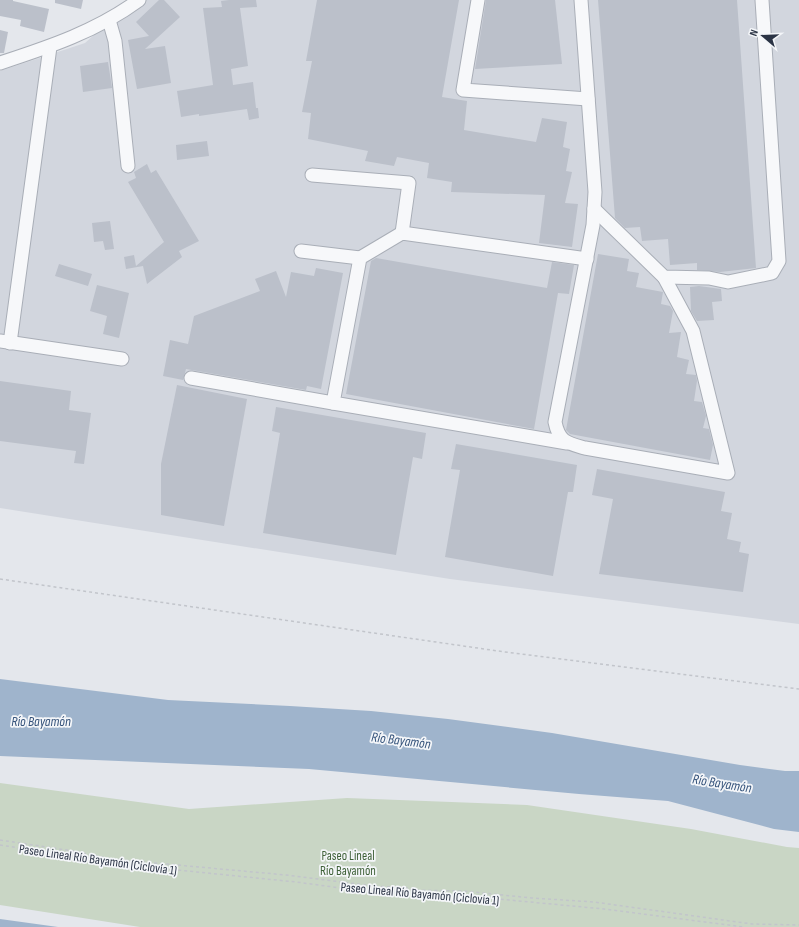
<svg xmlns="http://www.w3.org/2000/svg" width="799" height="927" viewBox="0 0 799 927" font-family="'Sofia Sans Condensed',sans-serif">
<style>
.built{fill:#d2d6de}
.green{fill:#c9d6c5}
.water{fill:#9fb4cc}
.building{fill:#bbc0ca}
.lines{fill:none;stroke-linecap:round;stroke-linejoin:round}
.minor-casing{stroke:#a9aeb7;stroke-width:15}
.path{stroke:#c2c5cb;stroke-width:1.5;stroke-dasharray:3 3;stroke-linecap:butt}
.minor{stroke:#f7f8fa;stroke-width:13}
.labels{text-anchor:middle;stroke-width:3.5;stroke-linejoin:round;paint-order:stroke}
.park-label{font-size:13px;fill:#3f6138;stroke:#f4f6f9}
.street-label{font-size:13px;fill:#2b3445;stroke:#f4f6f9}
.water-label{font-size:14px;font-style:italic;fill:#34527a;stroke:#f4f6f9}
</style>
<rect width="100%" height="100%" fill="#e4e7ec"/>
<path class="built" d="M133 0H799V624L450 579 0 508V71L85 43Z"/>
<path class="green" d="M0 783 189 809 347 798 527 805 691 829 787 847 799 848V927H140L0 905Z"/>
<g class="water">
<path d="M0 679 168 700 290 706 371 711 448 719 552 733 740 765 785 771H799V832L774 829 668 801 579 794 309 769 0 756Z"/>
<path d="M0 919 58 927H0Z"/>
</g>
<g class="building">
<path d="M0 0H13V1L49 9 44 32 20 26 21 20 0 16Z"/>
<path d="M55 0H83L81 9 55 3Z"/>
<path d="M159 0H164L180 17 145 49 165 46 171 83 137 89 128 40 149 36 136 22Z"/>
<path d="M229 0H256L257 7 240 8 248 66 231 69 233 85 253 82 256 108H258L259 118 249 120 247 109 199 116V114L181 117 177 91 213 85 203 8 222 7 221 1Z"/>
<path d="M317 0H459L442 97 467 101 464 130 536 142 542 118 567 122 563 147 570 149 566 171 572 172 565 203 578 204 572 247 539 243 545 195 451 192 452 182 427 178 429 163 397 157 394 166 365 161 368 151 308 139 311 113 302 112 312 61H306Z"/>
<path d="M486 0H555L562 64 475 69Z"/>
<path d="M598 0H737L756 268 720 272 697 270V263L670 265 668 239 642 241 640 227 625 228 615 218Z"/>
<path d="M0 30 8 32 4 53H0Z"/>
<path d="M108 62 112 88 83 92 80 66Z"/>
<path d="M207 141 209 156 177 160 176 145Z"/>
<path d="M147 164 151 173 156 170 199 241 179 251 182 257 147 284 143 266 126 269 124 257 134 255 136 266 164 242 128 182 136 178 134 172Z"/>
<path d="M110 221 114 249 105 250 103 241 94 242 92 223Z"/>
<path d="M598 254 629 259 627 271 639 273 636 287 663 292 661 304 670 306 673 311 669 333 681 332 677 357 689 360 686 374 696 375 697 381 694 401 702 402 706 416 703 428 709 429 713 445 710 460 570 434 566 430Z"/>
<path d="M376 258 547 288 552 262 574 265 569 294 558 293 534 429 346 394 371 261Z"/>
<path d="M59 264 92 274 88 286 55 276Z"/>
<path d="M316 268 343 273 321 389 307 386 306 390 186 369 183 380 163 376 170 340 188 344 194 316 260 291 255 279 276 271 286 297 291 272 314 276Z"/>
<path d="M97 285 129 293 119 338 103 334 107 316 90 311Z"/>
<path d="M699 286 721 289 722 301 712 302 714 320 697 321 691 311 690 287Z"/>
<path d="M0 381 71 391 69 410 91 413 84 464 74 463 76 451 0 441Z"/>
<path d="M177 385 247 399 224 526 161 515V464Z"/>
<path d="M276 407 426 433 422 459 413 457 396 555 263 533 280 433 272 431Z"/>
<path d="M456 444 577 465 573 492H568L553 576 445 557 460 470 451 469Z"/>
<path d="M597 469 725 492 721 511 732 513 727 539 741 542 739 552 749 554 743 592 599 574 613 499 592 495Z"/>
</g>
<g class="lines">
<defs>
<g id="minor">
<path d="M478 0 463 90 588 99"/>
<path d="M581 0 595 192 593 225 555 422C559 442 567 443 585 448L728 473 693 331 664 277"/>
<path d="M109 20 115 41 128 166"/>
<path d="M0 63C49 47 97 31 139 0"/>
<path d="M312 175 409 183 402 233"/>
<path d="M594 209 664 277 709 278 728 282 772 273 779 261 762 0"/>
<path d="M301 251 360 258"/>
<path d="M0 341 122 359"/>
<path d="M10 343 50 47"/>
<path d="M191 378 333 403"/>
<path d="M567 443 333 403 360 258 402 233 587 259"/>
</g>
</defs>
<use href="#minor" class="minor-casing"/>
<g class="path">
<path d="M0 579 505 652 799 689"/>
<path d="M0 840 73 851 112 859 286 875 374 886 408 888 412 890 463 891 532 898 594 902 752 924 799 925"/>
<path d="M0 845 138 866 296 882 363 891 410 894 477 897 604 909 744 927"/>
</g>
<use href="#minor" class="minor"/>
</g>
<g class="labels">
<g class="park-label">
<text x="348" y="860">Paseo Lineal<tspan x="348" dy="15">Río Bayamón</tspan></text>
</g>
<g class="street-label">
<text transform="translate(98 859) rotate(8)" y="5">Paseo Lineal Río Bayamón (Ciclovía 1)</text>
<text transform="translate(420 893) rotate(5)" y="5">Paseo Lineal Río Bayamón (Ciclovía 1)</text>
</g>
<g class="water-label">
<text x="41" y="726">Río Bayamón</text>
<text transform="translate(401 740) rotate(7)" y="5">Río Bayamón</text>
<text transform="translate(722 783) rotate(9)" y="5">Río Bayamón</text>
</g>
</g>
<g transform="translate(763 36) rotate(289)" stroke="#f4f6f9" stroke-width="3" paint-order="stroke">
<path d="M0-3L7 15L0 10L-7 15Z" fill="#2b3445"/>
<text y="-6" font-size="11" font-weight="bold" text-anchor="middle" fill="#2b3445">N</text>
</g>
</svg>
